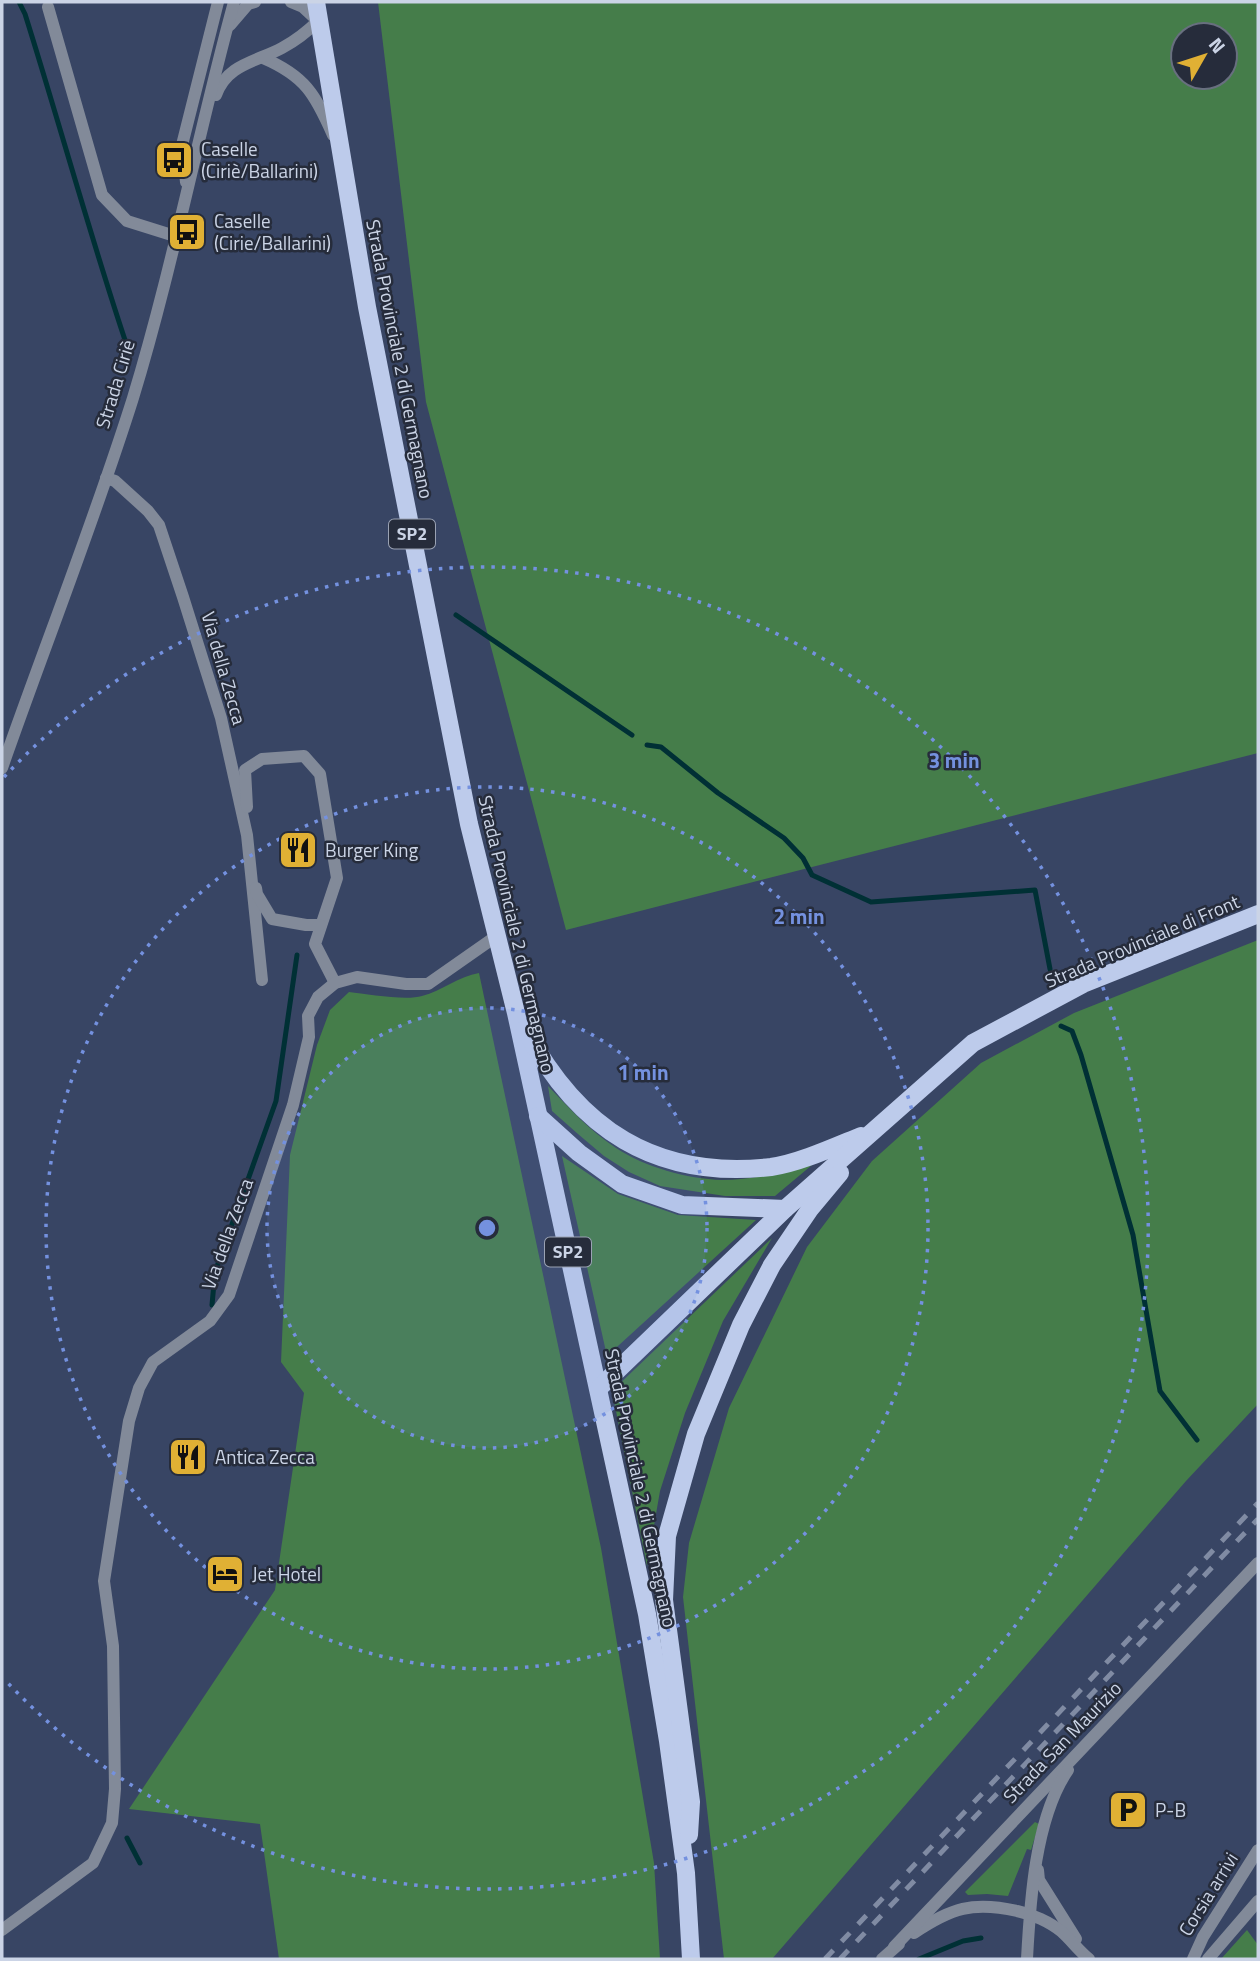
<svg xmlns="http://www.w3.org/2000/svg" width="1260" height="1961" viewBox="0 0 1260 1961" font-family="'Titillium Web',sans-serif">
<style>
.green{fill:#457d4a;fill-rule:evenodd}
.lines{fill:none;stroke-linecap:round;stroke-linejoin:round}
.stream{stroke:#003035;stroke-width:5}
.minor{stroke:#828a99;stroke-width:12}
.major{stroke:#bdcbeb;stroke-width:18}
.rail{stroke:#808ba3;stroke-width:5;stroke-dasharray:12 12;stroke-linecap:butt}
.ring{fill:none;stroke:#7491df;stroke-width:3.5;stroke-dasharray:3.5 7}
.labels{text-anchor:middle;stroke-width:5;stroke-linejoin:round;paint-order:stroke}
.shield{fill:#262c3b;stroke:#9aa2b3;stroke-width:2}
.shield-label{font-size:18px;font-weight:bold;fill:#cbd4e6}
.poi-label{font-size:19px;fill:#cbd4e6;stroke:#262c3b;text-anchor:start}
.street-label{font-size:19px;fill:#cbd4e6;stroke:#262c3b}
.centre{fill:#7491df;stroke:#262c3b;stroke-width:3.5}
.ring-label{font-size:21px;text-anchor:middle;font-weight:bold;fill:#7491df;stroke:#262c3b;stroke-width:5;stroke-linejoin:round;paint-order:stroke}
</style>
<rect width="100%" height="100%" fill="#384564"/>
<g class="green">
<path d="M378 2H1258V753L566 930 426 402ZM1225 35V77H1183V35Z"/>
<path d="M1258 940V1404L1186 1481 772 1959H724L683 1597 689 1543 729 1408 807 1247 872 1161 981 1063 1074 1013Z"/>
<path d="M479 973 601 1548 654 1863 660 1959H279L260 1824 129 1809 275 1590 304 1393 281 1362 290 1155 317 1045 330 1010 349 992C367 994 406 1001 422 996 442 991 459 976 479 973Z"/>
<path d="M548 1086C569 1108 590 1131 616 1148 645 1167 687 1179 722 1180 753 1180 783 1172 812 1165L775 1196H725L660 1186 629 1172 604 1156 578 1134 552 1111Z"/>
<path d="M562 1156 618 1194 678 1215 756 1220 607 1356Z"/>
<path d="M772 1238 723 1321 685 1413 660 1491 647 1566 612 1391Z"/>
<path d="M1035 1822 1039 1824 1031 1850 1027 1849 1008 1896 987 1894 968 1895 965 1892Z"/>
<path d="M1247 1930 1258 1945V1959H1221Z"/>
</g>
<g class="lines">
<g class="stream">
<path d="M19 2 25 14C60 125 90 236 127 346"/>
<path d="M456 615 632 735"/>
<path d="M647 745 661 747 718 793 784 838 803 858 812 875 871 902 1035 890 1050 969"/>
<path d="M1061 1026 1072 1031 1081 1055 1133 1235 1160 1391 1197 1440"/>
<path d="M212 1305 215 1272 276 1101 297 955"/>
<path d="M127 1838 140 1863"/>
<path d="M919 1959 963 1941 981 1938"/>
</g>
<g class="minor">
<path d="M48 7 102 195 127 221 178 237"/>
<path d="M230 25 248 4 255 2"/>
<path d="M263 58C305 76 315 94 333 135"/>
<path d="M216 95C227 64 256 62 282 48 295 41 307 32 318 21L303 7 291 2"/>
<path d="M186 182 182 145 218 2"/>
<path d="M106 478 115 481 148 511 159 525 183 597 221 718 247 835 262 980"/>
<path d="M2 768C45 645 94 522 133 398 173 267 198 133 234 2"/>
<path d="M247 807 245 770 262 759 304 756 320 774 337 878 315 944 335 983"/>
<path d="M256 888 257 894 272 919 306 925H320"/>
<path d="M1038 1870 1039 1880 1076 1939"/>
<path d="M2 1930 93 1863 112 1823 115 1789 113 1646 104 1581 129 1421 139 1388 153 1362 210 1321 229 1295 293 1105 309 1037 308 1016 318 997 335 983 357 977 406 984H428L498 935"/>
<path d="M914 1933C951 1908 973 1901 1017 1911 1032 1914 1050 1922 1062 1932 1071 1940 1079 1951 1089 1959"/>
<path d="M894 1947 1258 1563"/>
<path d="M882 1959 899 1944"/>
<path d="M1027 1959C1030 1902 1035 1818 1068 1770"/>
<path d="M1193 1959 1203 1937 1258 1850"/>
<path d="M1208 1959 1258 1901"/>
</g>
<g class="major">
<path d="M316 2 367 307 469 824 516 1013 647 1614 668 1741 686 1873 691 1959"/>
<path d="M525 1029C578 1129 655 1180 771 1167 799 1163 834 1147 861 1136"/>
<path d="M538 1116 579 1153 622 1184 682 1205 785 1209"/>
<path d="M599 1388 785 1209 973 1043 1083 984 1258 914"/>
<path d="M689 1835 691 1802 664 1600 667 1536 696 1434 741 1325 772 1265 810 1209 840 1173"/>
</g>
<g class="rail">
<path d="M825 1959 1258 1503"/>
<path d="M840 1959 1258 1519"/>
</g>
</g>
<circle cx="487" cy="1228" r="220" fill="#7491df" fill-opacity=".12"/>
<g class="ring">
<circle cx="487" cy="1228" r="220"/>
<circle cx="487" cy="1228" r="441"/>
<path d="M4 777A661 661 0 1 1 4 1679"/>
</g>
<defs>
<symbol id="bus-square" viewBox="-11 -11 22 22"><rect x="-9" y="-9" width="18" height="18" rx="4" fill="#e0b034" stroke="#262c3b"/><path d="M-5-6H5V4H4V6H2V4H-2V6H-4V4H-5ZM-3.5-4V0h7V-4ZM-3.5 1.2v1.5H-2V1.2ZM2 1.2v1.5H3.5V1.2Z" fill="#111"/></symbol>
<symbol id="restaurant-square" viewBox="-11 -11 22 22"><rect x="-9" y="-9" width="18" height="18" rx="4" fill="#e0b034" stroke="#262c3b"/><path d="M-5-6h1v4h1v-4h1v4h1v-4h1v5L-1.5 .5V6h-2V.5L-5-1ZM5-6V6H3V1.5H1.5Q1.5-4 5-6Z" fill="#111"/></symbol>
<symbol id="hotel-square" viewBox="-11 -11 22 22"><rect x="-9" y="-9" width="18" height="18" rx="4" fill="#e0b034" stroke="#262c3b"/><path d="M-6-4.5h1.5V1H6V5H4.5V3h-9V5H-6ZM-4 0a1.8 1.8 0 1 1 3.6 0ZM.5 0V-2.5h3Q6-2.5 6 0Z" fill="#111"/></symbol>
<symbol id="parking-square" viewBox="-11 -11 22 22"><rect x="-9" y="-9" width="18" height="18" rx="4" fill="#e0b034" stroke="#262c3b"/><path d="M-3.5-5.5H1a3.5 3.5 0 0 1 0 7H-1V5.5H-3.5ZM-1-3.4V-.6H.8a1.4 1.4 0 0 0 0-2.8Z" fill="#111"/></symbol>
</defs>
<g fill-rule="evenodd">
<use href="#bus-square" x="152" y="138" width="44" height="44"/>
<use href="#bus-square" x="165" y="210" width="44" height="44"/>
<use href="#restaurant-square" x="276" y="828" width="44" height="44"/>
<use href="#restaurant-square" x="166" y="1435" width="44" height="44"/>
<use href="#hotel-square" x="203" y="1552" width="44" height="44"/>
<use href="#parking-square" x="1106" y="1788" width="44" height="44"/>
</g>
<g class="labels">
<g class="shield">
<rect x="389" y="519.5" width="46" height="29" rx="5"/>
<rect x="545" y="1237.5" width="46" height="29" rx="5"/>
</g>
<g class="shield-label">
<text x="412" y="540">SP2</text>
<text x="568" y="1258">SP2</text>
</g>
<g class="poi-label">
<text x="201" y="156">Caselle<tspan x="201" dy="22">(Ciriè/Ballarini)</tspan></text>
<text x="214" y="228">Caselle<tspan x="214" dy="22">(Cirie/Ballarini)</tspan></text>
<text x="325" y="857">Burger King</text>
<text x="215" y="1464">Antica Zecca</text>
<text x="252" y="1581">Jet Hotel</text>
<text x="1155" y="1817">P-B</text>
</g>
<g class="street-label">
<text transform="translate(400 359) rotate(79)" y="7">Strada Provinciale 2 di Germagnano</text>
<text transform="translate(115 384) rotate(-73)" y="7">Strada Ciriè</text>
<text transform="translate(224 668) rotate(74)" y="7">Via della Zecca</text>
<text transform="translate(517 934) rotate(77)" y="7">Strada Provinciale 2 di Germagnano</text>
<text transform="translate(1142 941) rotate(-23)" y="7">Strada Provinciale di Front</text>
<text transform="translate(227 1234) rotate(-70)" y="7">Via della Zecca</text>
<text transform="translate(641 1488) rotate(78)" y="7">Strada Provinciale 2 di Germagnano</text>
<text transform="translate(1062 1742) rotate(-46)" y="7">Strada San Maurizio</text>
<text transform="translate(1208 1894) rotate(-58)" y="7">Corsia arrivi</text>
</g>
</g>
<circle cx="487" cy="1228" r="10" class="centre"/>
<g class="ring-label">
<text x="954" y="768">3 min</text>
<text x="799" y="924">2 min</text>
<text x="643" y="1080">1 min</text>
</g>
<rect width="1260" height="1961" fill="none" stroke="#cbd4e6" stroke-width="7"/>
<g transform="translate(1204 56) rotate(51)"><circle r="33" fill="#262c3b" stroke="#686f7f" stroke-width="2"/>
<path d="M0-5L12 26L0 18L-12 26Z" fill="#e0b034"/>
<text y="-10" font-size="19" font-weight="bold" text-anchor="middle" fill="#cbd4e6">N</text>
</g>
</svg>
